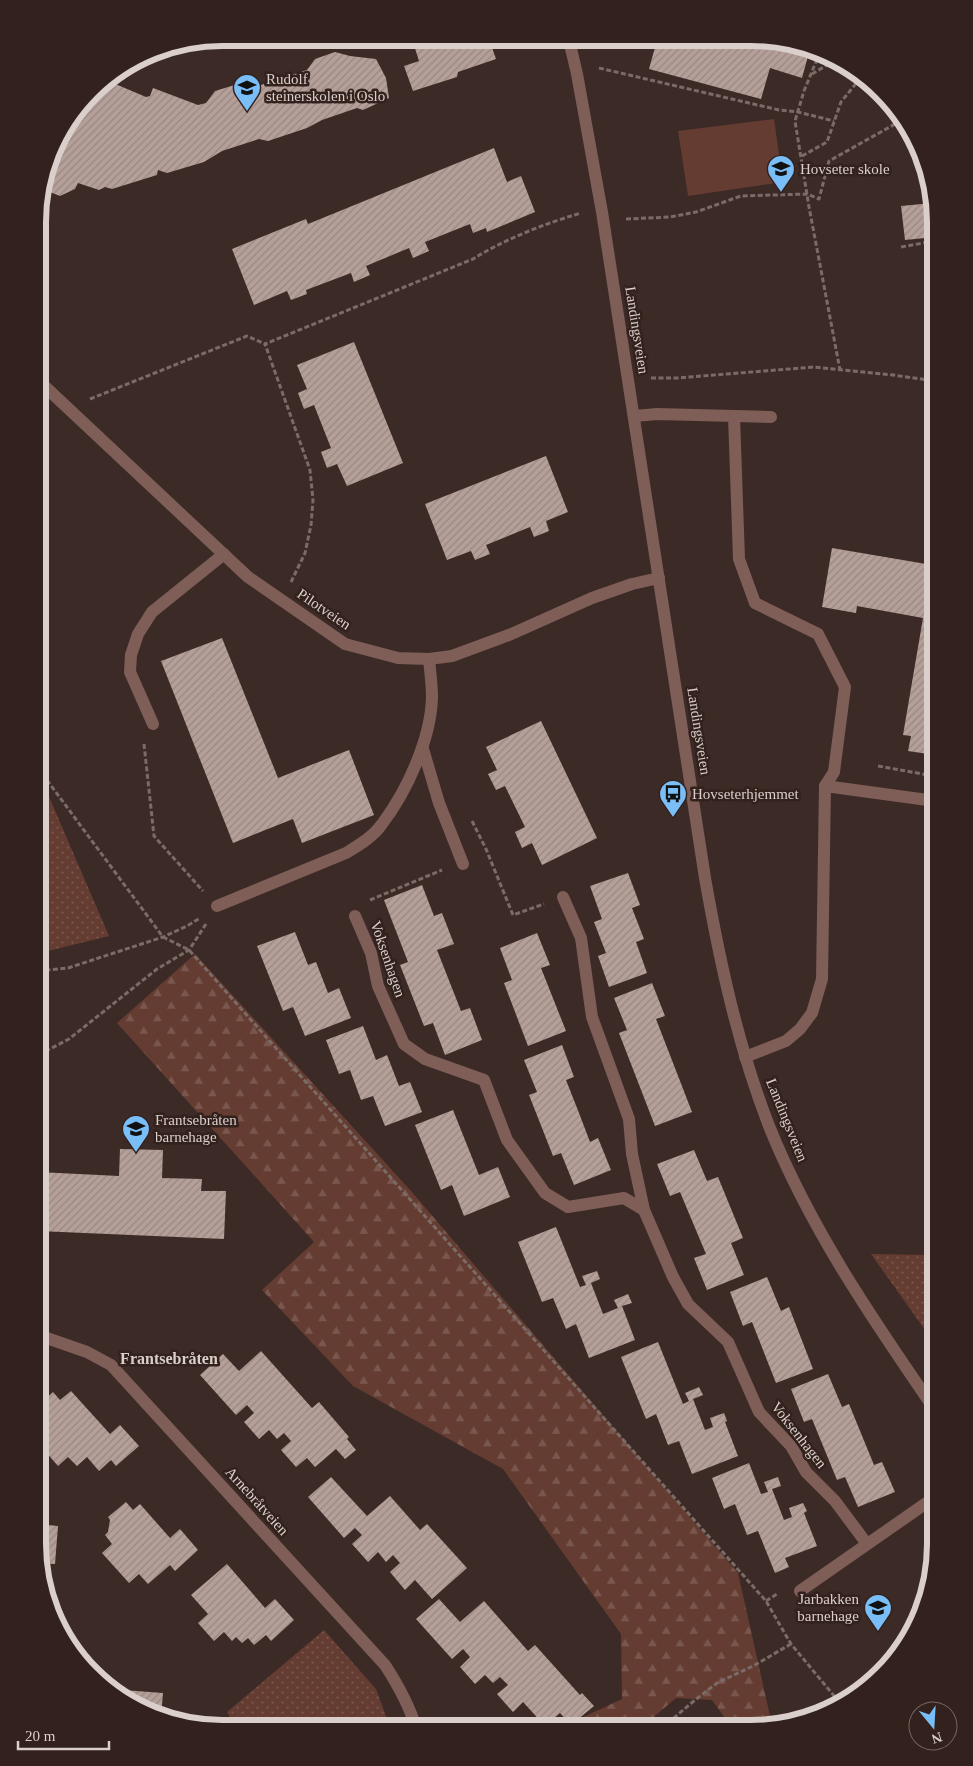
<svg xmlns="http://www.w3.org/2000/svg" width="973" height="1766" viewBox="0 0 973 1766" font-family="Georgia,serif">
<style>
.grass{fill:url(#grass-dots)}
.forest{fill:url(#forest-firs)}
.garden{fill:#643c31}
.building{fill:url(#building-hatch)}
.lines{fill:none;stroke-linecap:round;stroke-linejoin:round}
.path{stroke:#7b6b67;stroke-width:3;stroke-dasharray:5 2.5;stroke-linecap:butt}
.minor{stroke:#7e5e56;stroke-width:12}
.labels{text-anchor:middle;stroke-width:5;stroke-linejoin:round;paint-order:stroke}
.poi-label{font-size:15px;fill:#dbcfcc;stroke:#32211c;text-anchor:start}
.street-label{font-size:15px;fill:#dbcfcc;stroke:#32211c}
.neighbourhood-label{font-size:16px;font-weight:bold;fill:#dbcfcc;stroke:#32211c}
.rim{fill:none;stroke:#dbcfcc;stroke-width:6}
</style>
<defs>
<pattern id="grass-dots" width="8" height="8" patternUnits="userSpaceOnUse" patternTransform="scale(1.25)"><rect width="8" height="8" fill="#643c31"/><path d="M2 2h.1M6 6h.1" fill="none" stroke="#7a574e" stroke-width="1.8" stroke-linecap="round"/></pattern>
<pattern id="forest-firs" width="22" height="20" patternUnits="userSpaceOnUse" patternTransform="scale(1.25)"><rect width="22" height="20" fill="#643c31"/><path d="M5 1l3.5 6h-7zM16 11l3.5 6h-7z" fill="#7a574e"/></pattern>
<pattern id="building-hatch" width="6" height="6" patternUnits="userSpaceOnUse" patternTransform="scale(1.25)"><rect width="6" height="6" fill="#b59f99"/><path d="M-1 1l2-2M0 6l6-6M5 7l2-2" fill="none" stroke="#988782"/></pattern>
</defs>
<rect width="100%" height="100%" fill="#3c2a26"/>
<g class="grass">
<path d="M38 771 109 936 44 952 38 947Z"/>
<path d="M871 1254 935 1255V1344Z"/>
<path d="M324 1630 376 1689 390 1727H236L227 1712Z"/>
</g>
<path class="forest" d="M195 954 411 1191 738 1573 772 1725 751 1728H732L712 1700 676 1698 641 1728H560L622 1699 621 1634 503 1469 353 1386 262 1290 314 1242 117 1023Z"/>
<path class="garden" d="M774 119 783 182 688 196 678 131Z"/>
<g class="building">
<path d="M412 39H489L496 59 458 72 457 77 413 91 404 66 419 61Z"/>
<path d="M657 40 786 41 810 49 802 78 770 68 761 99 649 69Z"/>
<path d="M335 52 350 56 376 59 386 78 389 98 363 110 357 108 322 120 307 128 268 141 259 139 222 151 204 162 167 173 158 170 157 175 112 189 105 187 99 190 78 183 75 189 60 196 42 189 57 140 100 84 106 80 146 97 150 96 153 88 198 105 206 103 215 91 238 84 252 88 307 70 315 59Z"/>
<path d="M494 148 507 182 521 176 535 212 487 232 486 228 473 233 470 224 425 242 429 251 413 258 409 248 366 266 370 275 354 282 351 273 306 290 307 294 291 300 287 291 254 305 232 249 306 219 308 224Z"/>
<path d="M932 203 936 222 935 237 905 240 901 206Z"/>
<path d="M354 342 403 463 347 486 337 464 327 468 321 452 331 448 314 405 304 409 298 393 307 389 297 365Z"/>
<path d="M546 456 568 512 546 521 549 531 534 537 530 527 486 545 490 554 475 560 471 551 447 560 425 504Z"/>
<path d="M832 548 932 565 935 549V755L908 751 911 736 903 735 923 618 857 606 856 613 822 607Z"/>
<path d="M222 638 278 778 349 750 374 815 302 843 293 819 233 843 161 661Z"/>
<path d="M541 721 597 838 542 865 532 843 522 848 515 832 525 827 505 786 496 790 488 774 497 770 486 747Z"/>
<path d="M628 873 640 905 632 908 644 939 636 942 647 973 609 987 598 956 606 953 594 922 602 919 590 886Z"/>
<path d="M422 885 434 916 442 913 454 944 437 950 450 983 461 1011 470 1008 482 1040 445 1055 433 1023 424 1026 400 965 408 962 384 900Z"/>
<path d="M295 932 308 965 316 962 328 993 339 988 351 1018 305 1036 293 1007 283 1011 257 946Z"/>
<path d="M537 933 550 965 541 968 566 1031 528 1046 504 983 512 980 500 948Z"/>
<path d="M652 983 665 1016 656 1019 692 1112 655 1126 619 1033 627 1030 614 998Z"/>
<path d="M363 1026 376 1060 387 1055 399 1086 410 1082 422 1112 385 1126 373 1096 361 1100 350 1070 339 1074 326 1040Z"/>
<path d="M562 1045 574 1077 566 1080 579 1113 590 1142 598 1138 611 1170 574 1185 561 1153 553 1156 529 1095 537 1092 524 1060Z"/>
<path d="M453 1110 479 1175 498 1167 510 1197 464 1216 452 1185 441 1190 415 1125Z"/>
<path d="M120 1149 163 1150 162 1178 202 1179 201 1191H226L224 1239 38 1231V1172L119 1176Z"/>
<path d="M694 1150 707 1181 718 1177 743 1238 731 1243 744 1275 707 1290 694 1258 706 1254 680 1192 670 1196 657 1164Z"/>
<path d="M556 1227 580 1287 586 1285 582 1276 597 1271 600 1279 591 1283 603 1314 618 1308 614 1300 628 1294 632 1303 622 1306 635 1340 589 1358 576 1324 566 1329 553 1298 542 1302 518 1242Z"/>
<path d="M767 1277 781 1311 789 1307 813 1369 776 1383 752 1322 743 1326 730 1292Z"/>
<path d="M658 1342 683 1404 689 1401 685 1393 699 1387 703 1395 693 1399 705 1430 713 1427 710 1418 724 1413 727 1421 725 1422 738 1456 692 1474 679 1441 668 1445 656 1414 646 1419 621 1357Z"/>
<path d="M261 1351 312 1408 319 1402 349 1437 347 1439 356 1450 345 1459 336 1449 315 1467 307 1458 296 1467 281 1450 291 1441 284 1433 277 1439 269 1430 259 1439 244 1422 254 1413 247 1405 236 1415 200 1375 223 1354 239 1371Z"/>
<path d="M828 1374 842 1407 849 1404 874 1465 882 1462 895 1492 858 1507 845 1477 837 1480 812 1419 804 1422 791 1389Z"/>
<path d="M71 1391 110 1434 120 1425 139 1446 116 1466 111 1460 99 1471 87 1457 77 1466 68 1457 58 1466 38 1443V1441L47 1433 38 1423V1421L46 1413 39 1405 53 1392 60 1400Z"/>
<path d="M749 1463 761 1494 768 1492 764 1482 778 1477 781 1486 772 1489 784 1520 792 1517 789 1508 803 1503 807 1511 804 1513 817 1546 785 1558 789 1567 775 1573 758 1531 747 1535 735 1504 724 1509 712 1478Z"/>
<path d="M331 1477 367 1516 390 1496 420 1530 427 1524 467 1568 432 1599 415 1580 405 1590 390 1572 400 1563 393 1555 386 1562 378 1552 368 1562 352 1544 362 1535 355 1528 344 1538 308 1497Z"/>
<path d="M126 1502 133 1510 140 1504 170 1538 180 1529 198 1550 175 1571 170 1565 148 1584 139 1574 129 1583 102 1553 112 1544 105 1535 108 1532 110 1520 108 1517Z"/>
<path d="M38 1524 58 1526 55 1564 41 1563 38 1544Z"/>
<path d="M227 1564 265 1608 275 1599 294 1620 271 1641 266 1635 254 1645 248 1638 242 1643 236 1637 232 1641 224 1632 214 1641 198 1623 208 1614 191 1595Z"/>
<path d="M439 1599 460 1622 484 1601 528 1651 535 1645 580 1695 582 1693 594 1706 571 1725 560 1713 545 1726 523 1702 513 1712 497 1694 508 1685 500 1677 493 1683 485 1675 475 1684 460 1667 470 1657 463 1649 452 1659 416 1619Z"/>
<path d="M123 1690 163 1693 161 1717 151 1714 122 1697Z"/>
</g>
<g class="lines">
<g class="path">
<path d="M820 52 804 91 795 121 809 207 840 370"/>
<path d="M599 68 779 110 798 112 834 121"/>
<path d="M812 74 837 59"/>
<path d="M802 156 827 142 841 102 862 76"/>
<path d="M626 219 670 217 696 212 741 196 807 194 819 199 829 161 904 119"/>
<path d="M901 247 935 241"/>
<path d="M651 378H677L814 367 893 375 935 381"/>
<path d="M90 399 247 336 265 344"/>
<path d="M291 582 305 553 311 525 313 500 310 470 265 344 473 259C503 240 546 223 581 213"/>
<path d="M144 744 154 836 203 891"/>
<path d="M878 766 934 776"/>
<path d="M38 768 163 937 189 950 766 1601 791 1644 840 1703"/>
<path d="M472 821 486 849 513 915 544 904"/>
<path d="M370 900 442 870"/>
<path d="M38 971 68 968 163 937 187 926 200 918"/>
<path d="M38 1053 48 1050 69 1039 157 969 189 950 206 924"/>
<path d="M929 1362 935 1353"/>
<path d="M766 1601 777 1594"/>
<path d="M662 1728 695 1700 717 1683 753 1666 791 1644"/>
</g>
<g class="minor">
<path d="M569 40 577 74 602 212 705 878C720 963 738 1046 769 1126 810 1228 873 1320 935 1410"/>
<path d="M39 381 248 577 345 644 398 658 429 659 452 656 509 635 592 598 632 584 659 578"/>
<path d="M635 416 657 414 771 417"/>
<path d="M734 416 739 559 755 603 818 634 845 687 834 772 825 786"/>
<path d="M153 724 130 672 131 655 138 634 152 612 224 554"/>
<path d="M423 749 439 803 463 864"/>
<path d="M563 897 581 938 592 1017 629 1119 632 1154 644 1210 673 1277 688 1304 728 1342 759 1412 791 1446 806 1472 835 1501 867 1544"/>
<path d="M217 906 346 853C359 845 373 837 382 824 407 791 431 739 432 697 432 684 430 671 429 659"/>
<path d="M355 916 371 953 378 986 404 1044 425 1059 484 1080 507 1140 545 1193 568 1207 624 1198 644 1210"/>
<path d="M745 1057 786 1041 800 1029 812 1013 822 979 825 786 935 801"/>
<path d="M38 1335 87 1352 111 1365 385 1665C398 1685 409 1704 416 1728"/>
<path d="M800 1591 935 1497"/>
</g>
</g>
<defs>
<symbol id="school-pin" viewBox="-11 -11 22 30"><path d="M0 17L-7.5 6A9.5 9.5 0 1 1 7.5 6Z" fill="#7abef8" stroke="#32211c"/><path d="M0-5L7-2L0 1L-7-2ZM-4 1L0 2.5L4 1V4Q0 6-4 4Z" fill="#111"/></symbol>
<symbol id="bus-pin" viewBox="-11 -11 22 30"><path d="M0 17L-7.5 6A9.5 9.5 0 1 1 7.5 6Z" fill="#7abef8" stroke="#32211c"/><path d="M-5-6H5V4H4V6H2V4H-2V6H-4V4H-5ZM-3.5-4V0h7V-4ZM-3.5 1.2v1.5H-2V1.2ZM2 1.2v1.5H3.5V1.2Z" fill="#111"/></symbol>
</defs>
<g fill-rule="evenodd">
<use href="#school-pin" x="231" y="72" width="32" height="43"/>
<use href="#school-pin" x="765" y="153" width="32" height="43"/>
<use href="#bus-pin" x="657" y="778" width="32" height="43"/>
<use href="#school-pin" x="120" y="1113" width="32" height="43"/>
<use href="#school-pin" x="862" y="1592" width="32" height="43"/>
</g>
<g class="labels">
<g class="poi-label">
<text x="266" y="84">Rudolf<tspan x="266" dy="17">steinerskolen i Oslo</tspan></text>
<text x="800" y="174">Hovseter skole</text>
<text x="692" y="799">Hovseterhjemmet</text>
<text x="155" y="1125">Frantsebråten<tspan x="155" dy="17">barnehage</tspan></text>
<text x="859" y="1604" text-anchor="end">Jarbakken<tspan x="859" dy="17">barnehage</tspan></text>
</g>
<g class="street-label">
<text transform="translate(637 330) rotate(81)" y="5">Landingsveien</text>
<text transform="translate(324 609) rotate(34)" y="5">Pilotveien</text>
<text transform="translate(699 731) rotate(81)" y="5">Landingsveien</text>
<text transform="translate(388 959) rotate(71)" y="5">Voksenhagen</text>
<text transform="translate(787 1120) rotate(68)" y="5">Landingsveien</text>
<text transform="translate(799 1435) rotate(52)" y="5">Voksenhagen</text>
<text transform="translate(257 1501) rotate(48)" y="5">Arnebråtveien</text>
</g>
<g class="neighbourhood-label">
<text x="169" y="1364">Frantsebråten</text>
</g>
</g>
<path d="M0 0H973V1766H0ZM222 46H751A176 176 0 0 1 927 222V1544A176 176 0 0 1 751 1720H222A176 176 0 0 1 46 1544V222A176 176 0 0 1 222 46Z" fill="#32211c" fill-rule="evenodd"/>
<path class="rim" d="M222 46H751A176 176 0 0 1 927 222V1544A176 176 0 0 1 751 1720H222A176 176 0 0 1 46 1544V222A176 176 0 0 1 222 46Z"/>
<g transform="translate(933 1726) rotate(162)"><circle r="24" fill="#32211c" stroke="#766762"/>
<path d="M0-4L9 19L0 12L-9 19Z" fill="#7abef8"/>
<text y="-8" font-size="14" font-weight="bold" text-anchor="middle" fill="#dbcfcc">N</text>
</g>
<path d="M18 1741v8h91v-8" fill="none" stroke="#dbcfcc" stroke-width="2.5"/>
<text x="25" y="1741" font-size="15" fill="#dbcfcc" stroke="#32211c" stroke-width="4" paint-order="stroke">20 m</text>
</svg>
